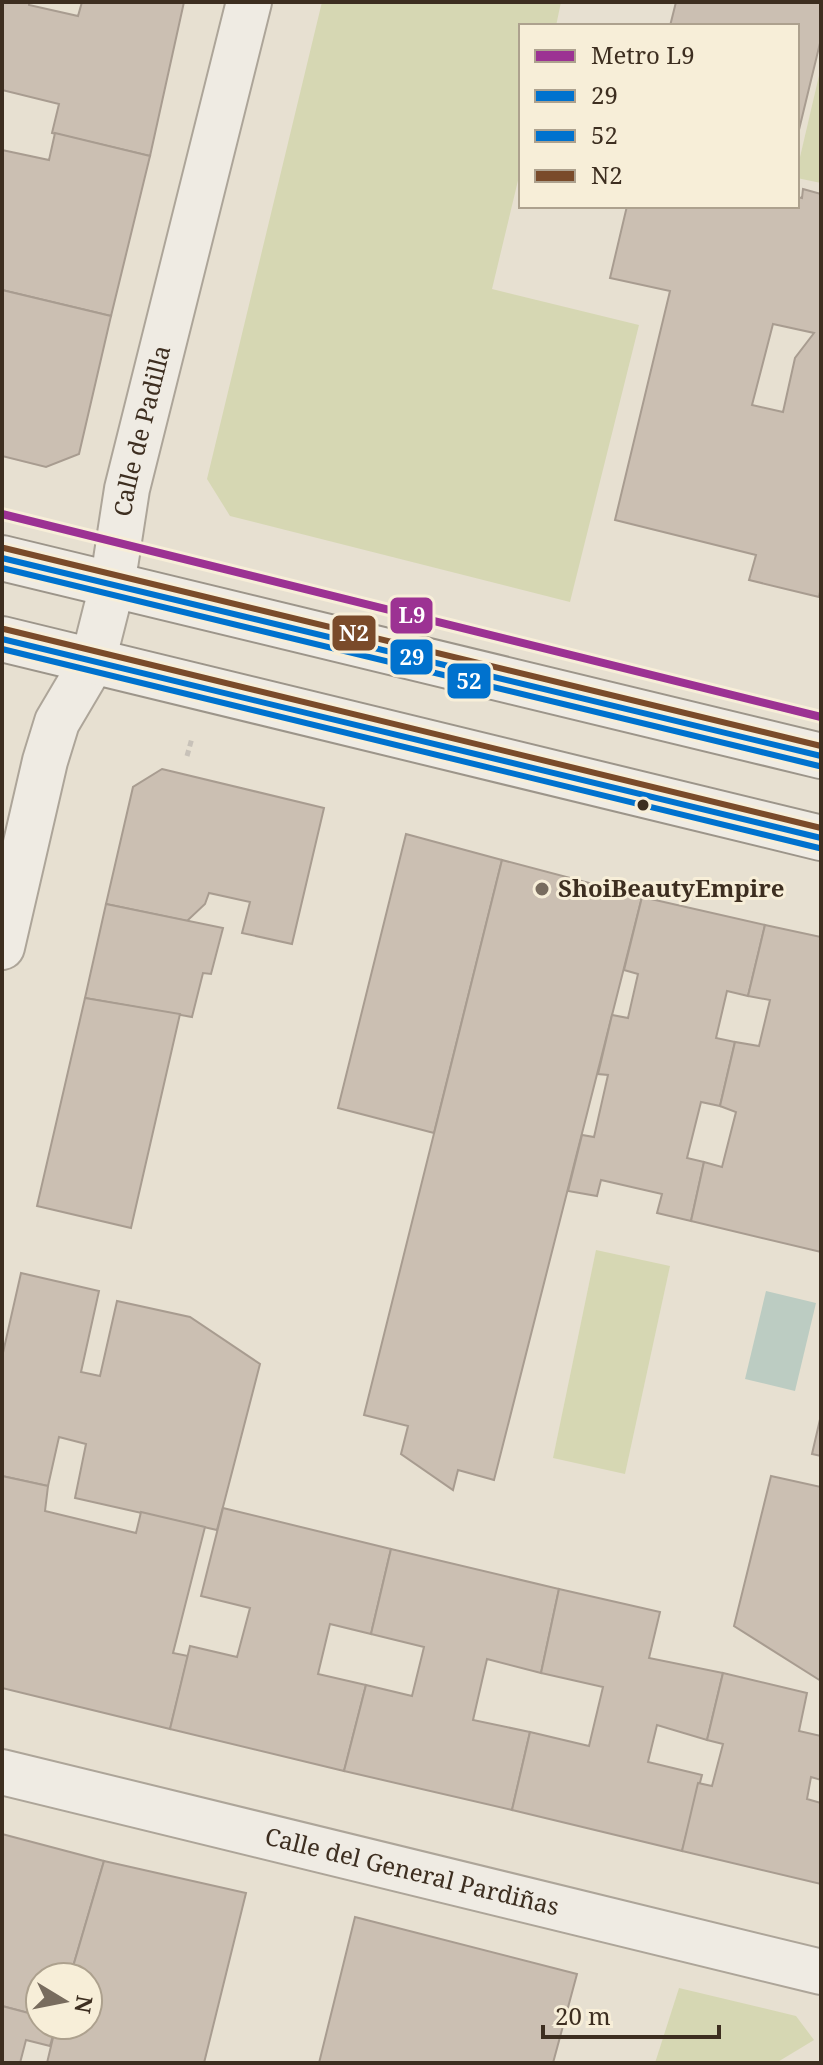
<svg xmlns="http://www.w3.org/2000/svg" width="823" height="2065" viewBox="0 0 823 2065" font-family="'Noto Serif',serif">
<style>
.green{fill:#d6d7b3}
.water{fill:#bcccc2}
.building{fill:#cbbfb2;stroke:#a89c90;stroke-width:2;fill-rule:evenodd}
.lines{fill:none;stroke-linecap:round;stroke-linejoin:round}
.street-casing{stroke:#ada599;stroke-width:48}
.secondary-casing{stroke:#9c958a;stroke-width:48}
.path{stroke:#c8c2b9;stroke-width:5;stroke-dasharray:6 4;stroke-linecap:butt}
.street{stroke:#efebe3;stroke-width:44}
.secondary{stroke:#efebe3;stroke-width:44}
.bus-1-casing{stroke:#f7eed8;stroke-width:12}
.bus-2-casing{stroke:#f7eed8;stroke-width:12}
.bus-3-casing{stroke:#f7eed8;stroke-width:12}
.bus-1{stroke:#0072ce;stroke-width:6}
.bus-2{stroke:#0072ce;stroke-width:6}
.bus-3{stroke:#7a4b2a;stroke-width:6}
.metro-1-casing{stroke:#f7eed8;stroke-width:14}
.metro-1{stroke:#9c3293;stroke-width:8}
.bus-dot{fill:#3d2e20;stroke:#f7eed8;stroke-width:3}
.poi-dot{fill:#786c5e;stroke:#f7eed8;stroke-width:3}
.labels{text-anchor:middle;stroke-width:6;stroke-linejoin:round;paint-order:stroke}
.street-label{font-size:24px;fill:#3d2e20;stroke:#f7eed8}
.poi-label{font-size:24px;font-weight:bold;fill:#3d2e20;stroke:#f7eed8;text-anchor:start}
.line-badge{stroke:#f7eed8;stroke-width:3}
.badge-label{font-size:22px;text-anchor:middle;font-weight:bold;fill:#fff}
</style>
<rect width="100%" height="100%" fill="#e7e0d1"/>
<g class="green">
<path d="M322 2H561L556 26H521V168L492 289 639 325 570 602 230 516 207 479Z"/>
<path d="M821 67V183L797 178V170Z"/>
<path d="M596 1250 670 1266 625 1474 553 1458Z"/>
<path d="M679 1988 796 2016 814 2040 776 2063H655Z"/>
</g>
<path class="water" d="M766 1291 816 1303 795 1391 745 1379Z"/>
<g class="building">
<path d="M2 2H29V5L78 16 82 2H184L150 156 52 133 59 104 2 90Z"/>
<path d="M676 2H821V39L797 138V26H670Z"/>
<path d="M55 133 150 156 111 316 2 290V150L49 160Z"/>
<path d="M803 189 821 194V587L819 597 749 580 756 555 615 520 670 291 610 278 627 206H797V197L802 198ZM773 324 814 333 795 358 783 412 752 405Z"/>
<path d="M2 290 111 316 79 454 46 467 2 456Z"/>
<path d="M162 769 324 808 292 944 242 933 250 902 209 893 205 904 187 921 106 904 133 787Z"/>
<path d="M406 834 502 860 434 1133 338 1108Z"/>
<path d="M502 860 642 897 494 1480 458 1470 453 1490 401 1454 408 1426 364 1415Z"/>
<path d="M642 897 765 925 748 996 727 991 716 1038 735 1042 720 1106 701 1102 687 1158 704 1162 691 1221 657 1213 662 1194 601 1180 597 1196 568 1191 582 1135 594 1137 608 1075 598 1074 612 1015 628 1018 638 974 624 970Z"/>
<path d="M106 904 223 928 211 974 203 973 192 1017 85 998Z"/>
<path d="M765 925 821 937V1252L691 1221 704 1162 722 1167 736 1112 720 1106 735 1042 759 1046 770 1000 748 996Z"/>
<path d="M85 998 180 1014 131 1228 37 1206Z"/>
<path d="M21 1273 99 1291 81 1372 100 1376 117 1301 190 1317 260 1364 217 1530 75 1498 86 1444 59 1437 48 1486 2 1476V1357Z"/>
<path d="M821 1415V1456L812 1454Z"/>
<path d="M2 1476 48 1486 45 1511 136 1533 141 1512 205 1527 173 1653 188 1656 170 1729 2 1688Z"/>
<path d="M771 1476 821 1487V1681L734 1626Z"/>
<path d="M223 1508 391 1549 371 1634 330 1624 318 1674 366 1685 344 1771 170 1729 190 1646 237 1657 250 1608 201 1596Z"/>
<path d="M391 1549 559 1589 541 1673 487 1659 473 1720 530 1732 512 1810 344 1771 366 1685 412 1696 424 1647 371 1634Z"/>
<path d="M559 1589 660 1612 649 1658 723 1673 707 1740 657 1725 648 1762 702 1775 682 1851 512 1810 530 1732 589 1746 603 1687 541 1673Z"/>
<path d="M723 1673 807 1693 799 1731 821 1736V1780L811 1777 807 1799 821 1803V1884L682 1851 698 1783 712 1786 723 1744 707 1740Z"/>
<path d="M2 1834 104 1861 70 1977H40V2016L2 2006Z"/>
<path d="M104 1861 246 1893 204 2063H47L56 2025H88V1977H70Z"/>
<path d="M355 1917 577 1974 553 2063H319Z"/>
<path d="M2 2006 40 2016V2025H56L50 2046 26 2040 20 2063H2Z"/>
</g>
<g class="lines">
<defs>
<g id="street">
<path id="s1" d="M2 947 45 761 57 722 93 661 112 586 127 489 249 2"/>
<path id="s2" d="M2 1772 821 1972"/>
</g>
<g id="secondary">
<path d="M2 558 821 756"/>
<path d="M2 639 821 838"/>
</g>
</defs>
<use href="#street" class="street-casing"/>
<use href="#secondary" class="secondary-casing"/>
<path class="path" d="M187 756 192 738"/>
<use href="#street" class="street"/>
<use href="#secondary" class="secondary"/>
<defs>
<g id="bus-1">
<path d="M2 558 821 756"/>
<path d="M2 639 821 838"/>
</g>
<g id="bus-2">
<path d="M2 568 819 766"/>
<path d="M2 649 819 848"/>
</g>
<g id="bus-3">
<path d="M4 548 821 746"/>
<path d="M4 629 821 828"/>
</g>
</defs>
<use href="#bus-1" class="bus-1-casing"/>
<use href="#bus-2" class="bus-2-casing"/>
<use href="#bus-3" class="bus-3-casing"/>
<use href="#bus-1" class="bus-1"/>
<use href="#bus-2" class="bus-2"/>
<use href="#bus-3" class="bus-3"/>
<defs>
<path id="metro-1" d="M2 514 821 717"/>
</defs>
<use href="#metro-1" class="metro-1-casing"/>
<use href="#metro-1" class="metro-1"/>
</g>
<circle class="bus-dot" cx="643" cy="805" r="7"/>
<circle class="poi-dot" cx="542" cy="889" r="8"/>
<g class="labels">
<g class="street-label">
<text dy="8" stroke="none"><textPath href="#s1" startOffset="538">Calle de Padilla</textPath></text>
<text dy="8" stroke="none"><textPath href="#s2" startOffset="422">Calle del General Pardiñas</textPath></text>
</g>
<g class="poi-label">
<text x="558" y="897">ShoiBeautyEmpire</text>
</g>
</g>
<g class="line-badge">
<rect x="389" y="596" width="45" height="39" rx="8" fill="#9c3293"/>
<rect x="331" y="614" width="46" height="38" rx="8" fill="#7a4b2a"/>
<rect x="389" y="638" width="45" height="38" rx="8" fill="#0072ce"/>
<rect x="446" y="662" width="46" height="38" rx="8" fill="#0072ce"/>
</g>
<g class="badge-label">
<text x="412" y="623">L9</text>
<text x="354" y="641">N2</text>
<text x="412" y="665">29</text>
<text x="469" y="689">52</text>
</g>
<rect width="823" height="2065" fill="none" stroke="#3d2e20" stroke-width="8"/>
<rect x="519" y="24" width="280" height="184" fill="#f7eed8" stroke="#ada18e" stroke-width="2"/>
<rect x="535" y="50" width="40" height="12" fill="#9c3293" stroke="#ada18e" stroke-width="2"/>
<text x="591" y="64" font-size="24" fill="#3d2e20">Metro L9</text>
<rect x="535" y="90" width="40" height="12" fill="#0072ce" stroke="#ada18e" stroke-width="2"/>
<text x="591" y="104" font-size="24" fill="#3d2e20">29</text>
<rect x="535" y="130" width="40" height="12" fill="#0072ce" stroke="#ada18e" stroke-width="2"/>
<text x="591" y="144" font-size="24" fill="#3d2e20">52</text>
<rect x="535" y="170" width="40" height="12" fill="#7a4b2a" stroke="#ada18e" stroke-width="2"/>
<text x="591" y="184" font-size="24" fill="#3d2e20">N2</text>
<g transform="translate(64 2001) rotate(100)"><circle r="38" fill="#f7eed8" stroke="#ada18e" stroke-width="2"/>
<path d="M0-6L14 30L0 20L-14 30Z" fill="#786c5e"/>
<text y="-12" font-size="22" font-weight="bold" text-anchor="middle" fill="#3d2e20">N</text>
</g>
<path d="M543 2025v12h176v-12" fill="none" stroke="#3d2e20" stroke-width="4"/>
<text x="555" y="2025" font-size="24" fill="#3d2e20" stroke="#f7eed8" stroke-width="6" paint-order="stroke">20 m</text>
</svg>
